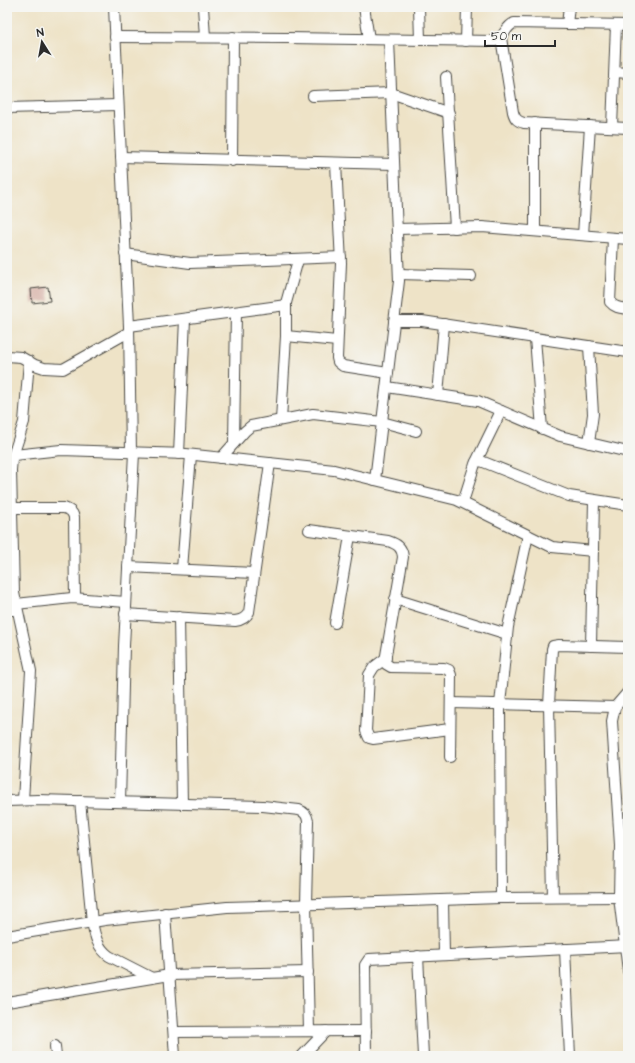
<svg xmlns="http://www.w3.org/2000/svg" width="635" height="1063" viewBox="0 0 635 1063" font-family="'Architects Daughter',sans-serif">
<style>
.building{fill:#cd9c91}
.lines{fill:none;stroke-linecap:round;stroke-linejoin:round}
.minor-casing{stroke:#484742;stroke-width:12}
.minor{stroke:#fff;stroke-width:10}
</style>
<rect width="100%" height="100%" fill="#f6f6f2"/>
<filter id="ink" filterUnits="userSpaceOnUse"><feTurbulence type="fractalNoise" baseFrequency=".025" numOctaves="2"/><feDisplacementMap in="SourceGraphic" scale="8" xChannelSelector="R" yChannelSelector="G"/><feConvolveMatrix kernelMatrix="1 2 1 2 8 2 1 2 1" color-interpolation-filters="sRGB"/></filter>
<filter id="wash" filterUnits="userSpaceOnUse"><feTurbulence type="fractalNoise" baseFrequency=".012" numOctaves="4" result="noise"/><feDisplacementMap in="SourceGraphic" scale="16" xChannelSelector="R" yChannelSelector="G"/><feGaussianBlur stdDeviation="0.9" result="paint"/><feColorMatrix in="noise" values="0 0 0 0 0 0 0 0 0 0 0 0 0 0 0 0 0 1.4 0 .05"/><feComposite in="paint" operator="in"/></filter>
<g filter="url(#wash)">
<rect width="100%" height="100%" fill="#eee3c7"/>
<g id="blocks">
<path class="building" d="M48 287 50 301 32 303 31 289Z"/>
</g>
</g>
<g filter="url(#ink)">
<use href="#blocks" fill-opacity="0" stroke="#484742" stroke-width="1"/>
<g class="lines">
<defs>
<g id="minor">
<path d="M114 7 129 326 131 452"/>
<path d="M203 7 205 37"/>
<path d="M364 7 369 39"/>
<path d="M419 7 420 40"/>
<path d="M567 24 569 7"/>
<path d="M115 37 287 38 495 41C504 38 505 27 514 23L628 25"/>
<path d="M501 38 513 112C515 119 517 121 524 123L628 128"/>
<path d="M466 41 467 7"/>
<path d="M615 72 628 73"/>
<path d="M446 77 455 228"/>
<path d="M313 96 391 93 449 113"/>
<path d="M7 108 118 105"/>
<path d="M535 123V231"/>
<path d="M612 127 616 25"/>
<path d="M121 157 394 164"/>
<path d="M232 161 233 37"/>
<path d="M336 163 341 263 337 358 338 362 343 366 388 373"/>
<path d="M397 229 482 227 628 239"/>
<path d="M583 235 590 126"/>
<path d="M613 238 610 302C615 308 621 308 628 309"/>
<path d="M125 254 190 263 341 257"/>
<path d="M399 274 471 276"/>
<path d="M394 321H422L628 352"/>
<path d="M129 326 286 305"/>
<path d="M286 336 337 341"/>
<path d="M535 338 542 429"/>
<path d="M7 356 21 357 35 365 44 368 63 369 129 332"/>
<path d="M387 387 478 401 560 436 628 452"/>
<path d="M438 395 444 324"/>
<path d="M281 420 286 336V303L298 260"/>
<path d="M234 443 236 312"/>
<path d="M589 443 593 414 589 346"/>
<path d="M179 454 185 319"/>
<path d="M14 455 61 450 186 454 334 470 457 500 552 547 593 551"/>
<path d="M221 458 245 431 251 426 313 414 382 422 416 431"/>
<path d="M476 462 501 411"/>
<path d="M375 480 399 281 389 40"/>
<path d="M463 502 475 464 476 462 481 461 569 496 628 505"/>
<path d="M12 508H64C70 510 72 511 74 517L75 598"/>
<path d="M309 530 388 541C397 544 402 547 403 557L385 661 386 664 391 667 444 668 449 670 451 675 450 757"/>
<path d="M128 567 254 573"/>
<path d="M182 569 191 455"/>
<path d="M395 599 507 634"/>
<path d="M16 604 72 598 126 602"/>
<path d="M7 610H17"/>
<path d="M125 614 235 621C242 620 246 618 249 612L270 463"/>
<path d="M179 617 182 804"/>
<path d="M335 623 350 536"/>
<path d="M591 646 594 500"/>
<path d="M386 658 374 667 369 675 366 731 369 738 373 739 450 729"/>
<path d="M628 692 615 707 612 721 620 845 619 897 628 971"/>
<path d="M451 703 615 707"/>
<path d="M23 800 31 671 14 593 11 470 12 459 24 422 29 361"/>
<path d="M7 801 38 800 263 806 299 810C305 812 307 815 308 821L306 904 309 1031"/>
<path d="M80 801 92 922C95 936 97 947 109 956L152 978"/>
<path d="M120 802 124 646 134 453"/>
<path d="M553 897 549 705 552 649 553 646 559 645 628 647"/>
<path d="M501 898 500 704 508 627 528 535"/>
<path d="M443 900 444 955"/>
<path d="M165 913 175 1056"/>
<path d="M7 936 105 920 227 907 501 898 619 897"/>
<path d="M565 949 570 1056"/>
<path d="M418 956 423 1056"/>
<path d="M7 1002 170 975 308 972"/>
<path d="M174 1032 366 1031"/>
<path d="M55 1046 56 1056"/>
<path d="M302 1056 326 1031"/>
<path d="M366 1056 365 965 369 959 628 946"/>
</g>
</defs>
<use href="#minor" class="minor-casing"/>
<use href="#minor" class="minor"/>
</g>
</g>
<rect width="635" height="1063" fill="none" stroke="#f6f6f2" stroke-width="24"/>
<g transform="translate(42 42) rotate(349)" stroke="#f6f6f2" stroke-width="3" paint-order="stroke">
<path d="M0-3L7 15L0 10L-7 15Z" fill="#2b2b2b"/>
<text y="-6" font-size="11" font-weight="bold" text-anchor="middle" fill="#2b2b2b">N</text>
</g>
<path d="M485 40v6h70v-6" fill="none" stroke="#2b2b2b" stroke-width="2"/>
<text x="491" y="40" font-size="12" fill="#2b2b2b" stroke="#f6f6f2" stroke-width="3" paint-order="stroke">50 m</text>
</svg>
